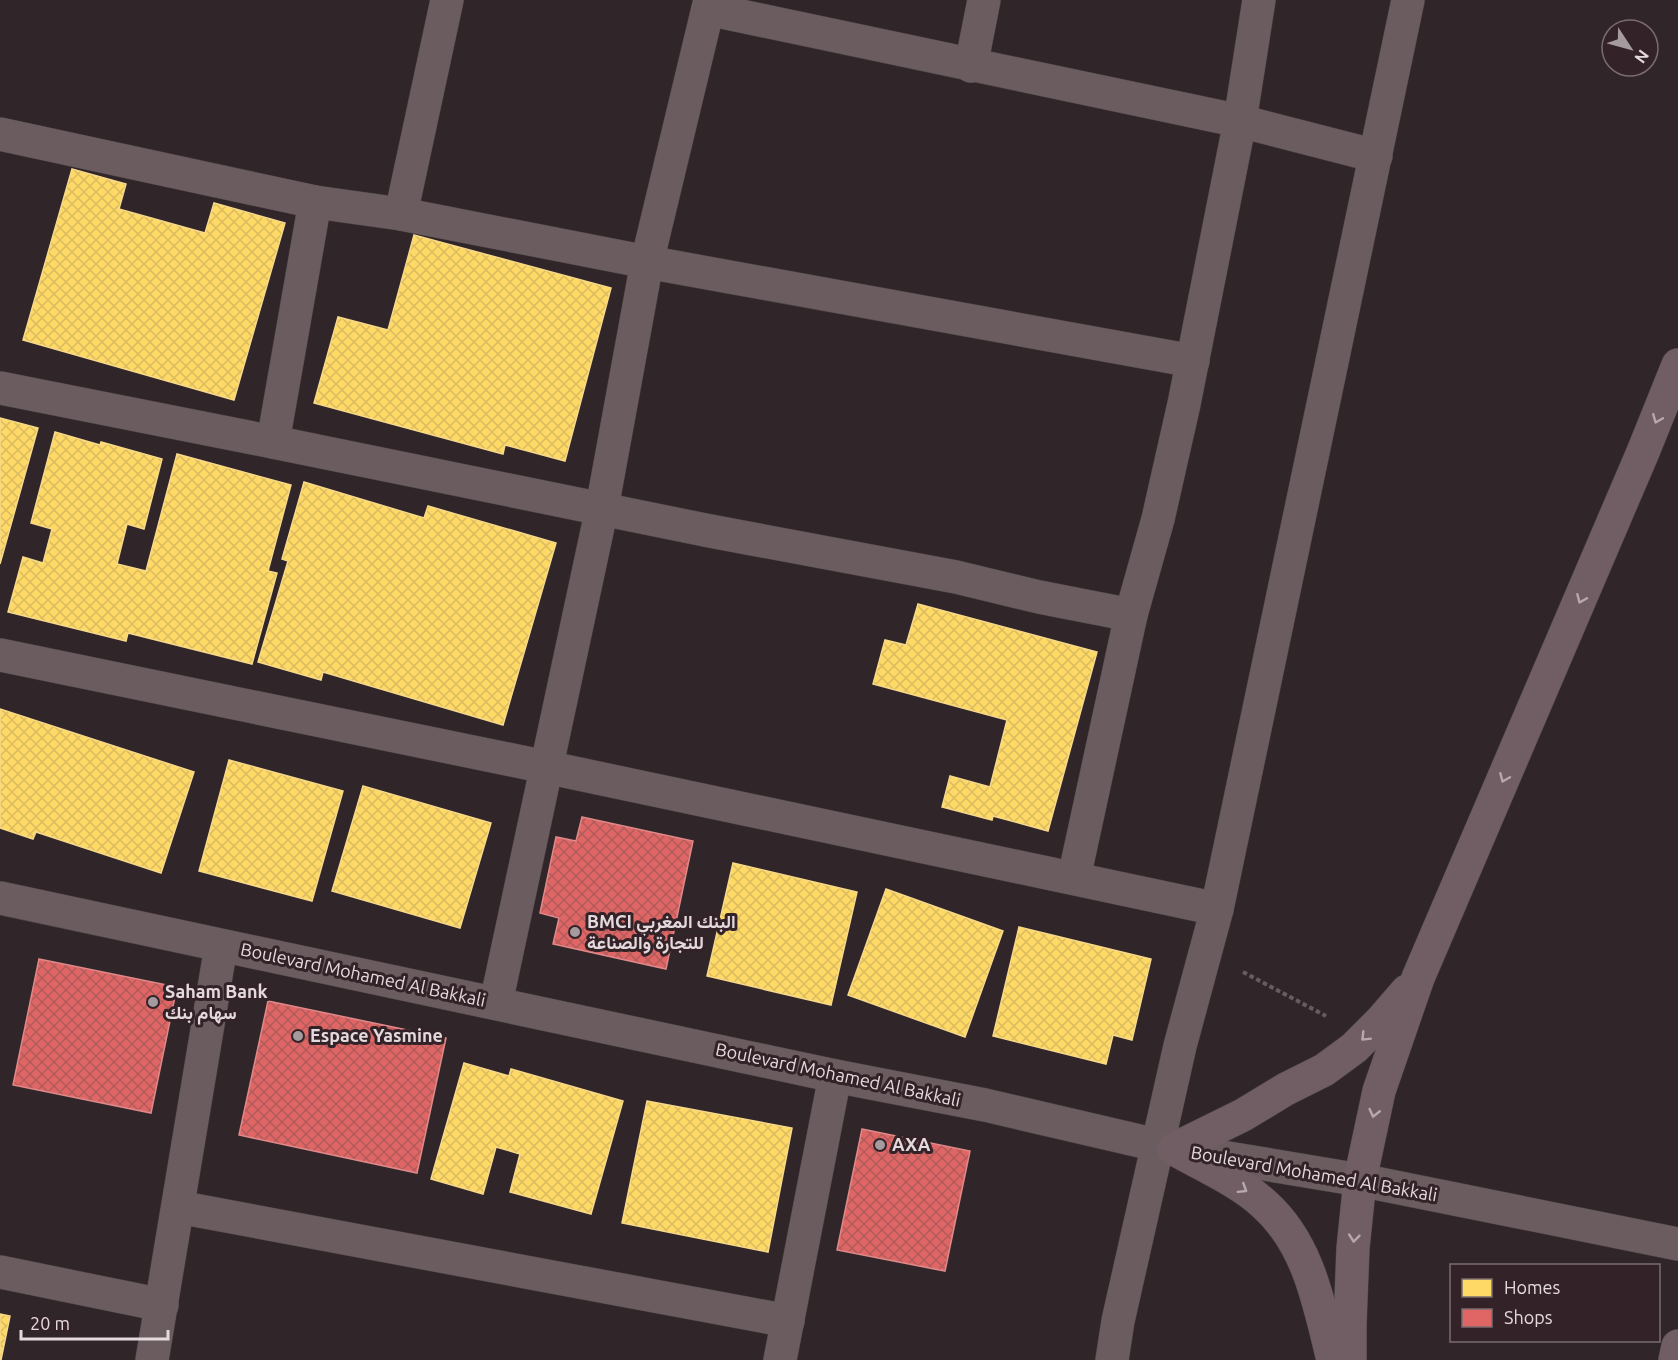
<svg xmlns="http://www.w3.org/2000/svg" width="1678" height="1360" viewBox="0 0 1678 1360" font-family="Ubuntu,Vazirmatn,sans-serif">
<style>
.homes{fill:url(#homes-cross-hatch);stroke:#f7d989;stroke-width:1.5}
.shops{fill:url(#shops-cross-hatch);stroke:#e18889;stroke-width:1.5}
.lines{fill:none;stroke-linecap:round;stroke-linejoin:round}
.minor-casing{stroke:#4c4346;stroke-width:34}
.tertiary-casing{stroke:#4c4346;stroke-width:34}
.trunk-casing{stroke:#4c4346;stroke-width:34}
.path{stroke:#675c5f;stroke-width:4;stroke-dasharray:4.5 3;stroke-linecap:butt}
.minor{stroke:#6b5c60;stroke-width:33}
.tertiary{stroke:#6b5c60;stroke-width:33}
.trunk{stroke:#705e64;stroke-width:33}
.oneway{stroke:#b6a8ac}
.poi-dot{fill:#a59a9d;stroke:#332328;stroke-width:2}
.labels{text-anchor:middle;stroke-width:6;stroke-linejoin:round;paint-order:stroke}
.poi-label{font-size:18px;font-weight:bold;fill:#e4d9dc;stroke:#332328;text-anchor:start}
.street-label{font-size:18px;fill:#e4d9dc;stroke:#332328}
</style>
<defs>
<pattern id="homes-cross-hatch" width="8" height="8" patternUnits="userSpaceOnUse" patternTransform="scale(1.5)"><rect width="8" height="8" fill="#ffd966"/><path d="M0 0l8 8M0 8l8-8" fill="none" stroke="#dabb5f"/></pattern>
<pattern id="shops-cross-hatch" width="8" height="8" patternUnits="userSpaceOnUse" patternTransform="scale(1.5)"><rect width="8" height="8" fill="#e06666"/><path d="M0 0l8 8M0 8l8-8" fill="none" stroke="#b15b5b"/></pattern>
</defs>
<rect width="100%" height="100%" fill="#302629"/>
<g class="homes">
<path d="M72 169 126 184 119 209 205 233 214 203 285 223 234 400 23 340Z"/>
<path d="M414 235 611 288 565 461 505 445 503 454 314 403 338 317 388 330Z"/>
<path d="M0 418 38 428 0 564Z"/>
<path d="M55 432 100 445 101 442 162 459 144 529 127 524 117 564 146 571 177 454 291 485 268 571 277 573 252 664 128 633 126 641 8 612 23 557 43 563 52 529 31 523Z"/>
<path d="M304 482 424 518 428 506 556 543 503 725 323 672 321 680 258 662 288 561 282 559Z"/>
<path d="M918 604 1097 652 1048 831 993 816 992 820 942 807 950 776 990 787 1007 720 873 684 885 640 906 645Z"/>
<path d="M0 709 194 772 161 873 36 832 33 839 0 828Z"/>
<path d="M229 760 343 791 312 901 199 871Z"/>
<path d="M363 786 491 823 460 928 332 891Z"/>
<path d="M733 863 857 892 831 1005 707 976Z"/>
<path d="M886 889 1003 931 965 1037 848 995Z"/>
<path d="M1019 927 1151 959 1132 1040 1113 1035 1106 1064 993 1036Z"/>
<path d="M464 1063 509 1076 511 1069 623 1101 591 1214 510 1192 520 1154 496 1147 483 1194 431 1179Z"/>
<path d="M647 1101 792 1128 768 1252 622 1223Z"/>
<path d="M0 1314 10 1316 1 1360H0Z"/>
</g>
<g class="shops">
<path d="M582 817 693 841 666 969 553 944 559 918 540 913 556 837 576 841Z"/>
<path d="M39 959 177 987 151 1113 13 1085Z"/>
<path d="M268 1001 446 1038 417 1173 239 1135Z"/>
<path d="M862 1129 970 1151 945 1271 837 1250Z"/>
</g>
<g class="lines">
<defs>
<g id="minor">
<path d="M708 9 1240 121 1376 156"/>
<path d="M971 66 984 0"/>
<path d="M0 134 315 202 401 214 647 262 1193 361"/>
<path d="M401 214 447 0"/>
<path d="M0 388 273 442 710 531 956 577 1039 597 1131 615"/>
<path d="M273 442 315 202"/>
<path d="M0 655 546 767 1217 909"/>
<path d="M1074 878 1131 615 1158 519 1184 404 1240 121 1259 0"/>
<path d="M496 1003 602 508 647 262 710 0"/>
<path d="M178 1207 788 1321"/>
<path d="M0 1272 162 1305"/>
<path d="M152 1360 221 946"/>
<path d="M780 1360 835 1076"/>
<path d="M1112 1360 1118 1321 1180 1046 1217 909 1408 0"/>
</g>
<path id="tertiary" d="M0 898 835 1076 985 1105 1174 1149 1360 1180 1678 1244"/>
<g id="trunk">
<path d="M1174 1149 1243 1115 1286 1089 1324 1070 1354 1048 1381 1021 1407 991"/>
<path d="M1174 1149C1204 1166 1239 1181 1264 1204 1309 1244 1319 1304 1333 1360"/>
<path d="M1350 1360V1324L1353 1248 1360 1180 1379 1091 1418 978 1643 452 1678 365"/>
<path d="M1675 1360 1678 1346"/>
</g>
</defs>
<use href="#minor" class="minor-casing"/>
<use href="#tertiary" class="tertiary-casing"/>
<use href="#trunk" class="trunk-casing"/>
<path class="path" d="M1243 972 1326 1016"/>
<use href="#minor" class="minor"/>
<use href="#tertiary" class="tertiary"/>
<use href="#trunk" class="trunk"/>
</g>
<defs><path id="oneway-chevron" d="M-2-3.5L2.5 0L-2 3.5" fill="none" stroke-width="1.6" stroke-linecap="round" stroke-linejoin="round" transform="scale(1.5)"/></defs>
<g class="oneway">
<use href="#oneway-chevron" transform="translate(1657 419) rotate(112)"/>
<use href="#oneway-chevron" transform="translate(1581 599) rotate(113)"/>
<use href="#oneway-chevron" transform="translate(1504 778) rotate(113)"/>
<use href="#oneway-chevron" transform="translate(1365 1037) rotate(135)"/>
<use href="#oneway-chevron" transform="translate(1374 1113) rotate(103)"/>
<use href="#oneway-chevron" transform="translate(1243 1189) rotate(32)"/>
<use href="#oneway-chevron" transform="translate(1354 1238) rotate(96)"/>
</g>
<g class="poi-dot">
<circle cx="575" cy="932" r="6"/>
<circle cx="153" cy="1002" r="6"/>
<circle cx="298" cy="1036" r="6"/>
<circle cx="880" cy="1145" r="6"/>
</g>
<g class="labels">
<g class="poi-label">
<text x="587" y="928">BMCI البنك المغربي<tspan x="587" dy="21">للتجارة والصناعة</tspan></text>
<text x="165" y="998">Saham Bank<tspan x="165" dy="21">سهام بنك</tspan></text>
<text x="310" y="1042">Espace Yasmine</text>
<text x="892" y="1151">AXA</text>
</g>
<g class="street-label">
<text transform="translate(363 975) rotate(12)" y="6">Boulevard Mohamed Al Bakkali</text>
<text transform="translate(838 1075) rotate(12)" y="6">Boulevard Mohamed Al Bakkali</text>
<text transform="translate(1314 1174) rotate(10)" y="6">Boulevard Mohamed Al Bakkali</text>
</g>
</g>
<rect x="1450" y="1264" width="210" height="78" fill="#332328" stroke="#7a6c70" stroke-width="1.5"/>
<rect x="1462" y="1279" width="30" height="18" fill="#ffd966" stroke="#7a6c70" stroke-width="1.5"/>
<text x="1504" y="1294" font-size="18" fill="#e4d9dc">Homes</text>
<rect x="1462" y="1309" width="30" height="18" fill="#e06666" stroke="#7a6c70" stroke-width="1.5"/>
<text x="1504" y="1324" font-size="18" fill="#e4d9dc">Shops</text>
<g transform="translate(1630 48) rotate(126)"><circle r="28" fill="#332328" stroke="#7a6c70" stroke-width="1.5"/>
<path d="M0-4.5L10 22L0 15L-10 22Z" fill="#a59a9d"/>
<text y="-9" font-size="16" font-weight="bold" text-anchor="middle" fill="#e4d9dc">N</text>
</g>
<path d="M21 1330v9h147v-9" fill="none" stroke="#e4d9dc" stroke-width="3"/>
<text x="30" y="1330" font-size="18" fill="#e4d9dc" stroke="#332328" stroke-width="4.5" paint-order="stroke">20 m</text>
</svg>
